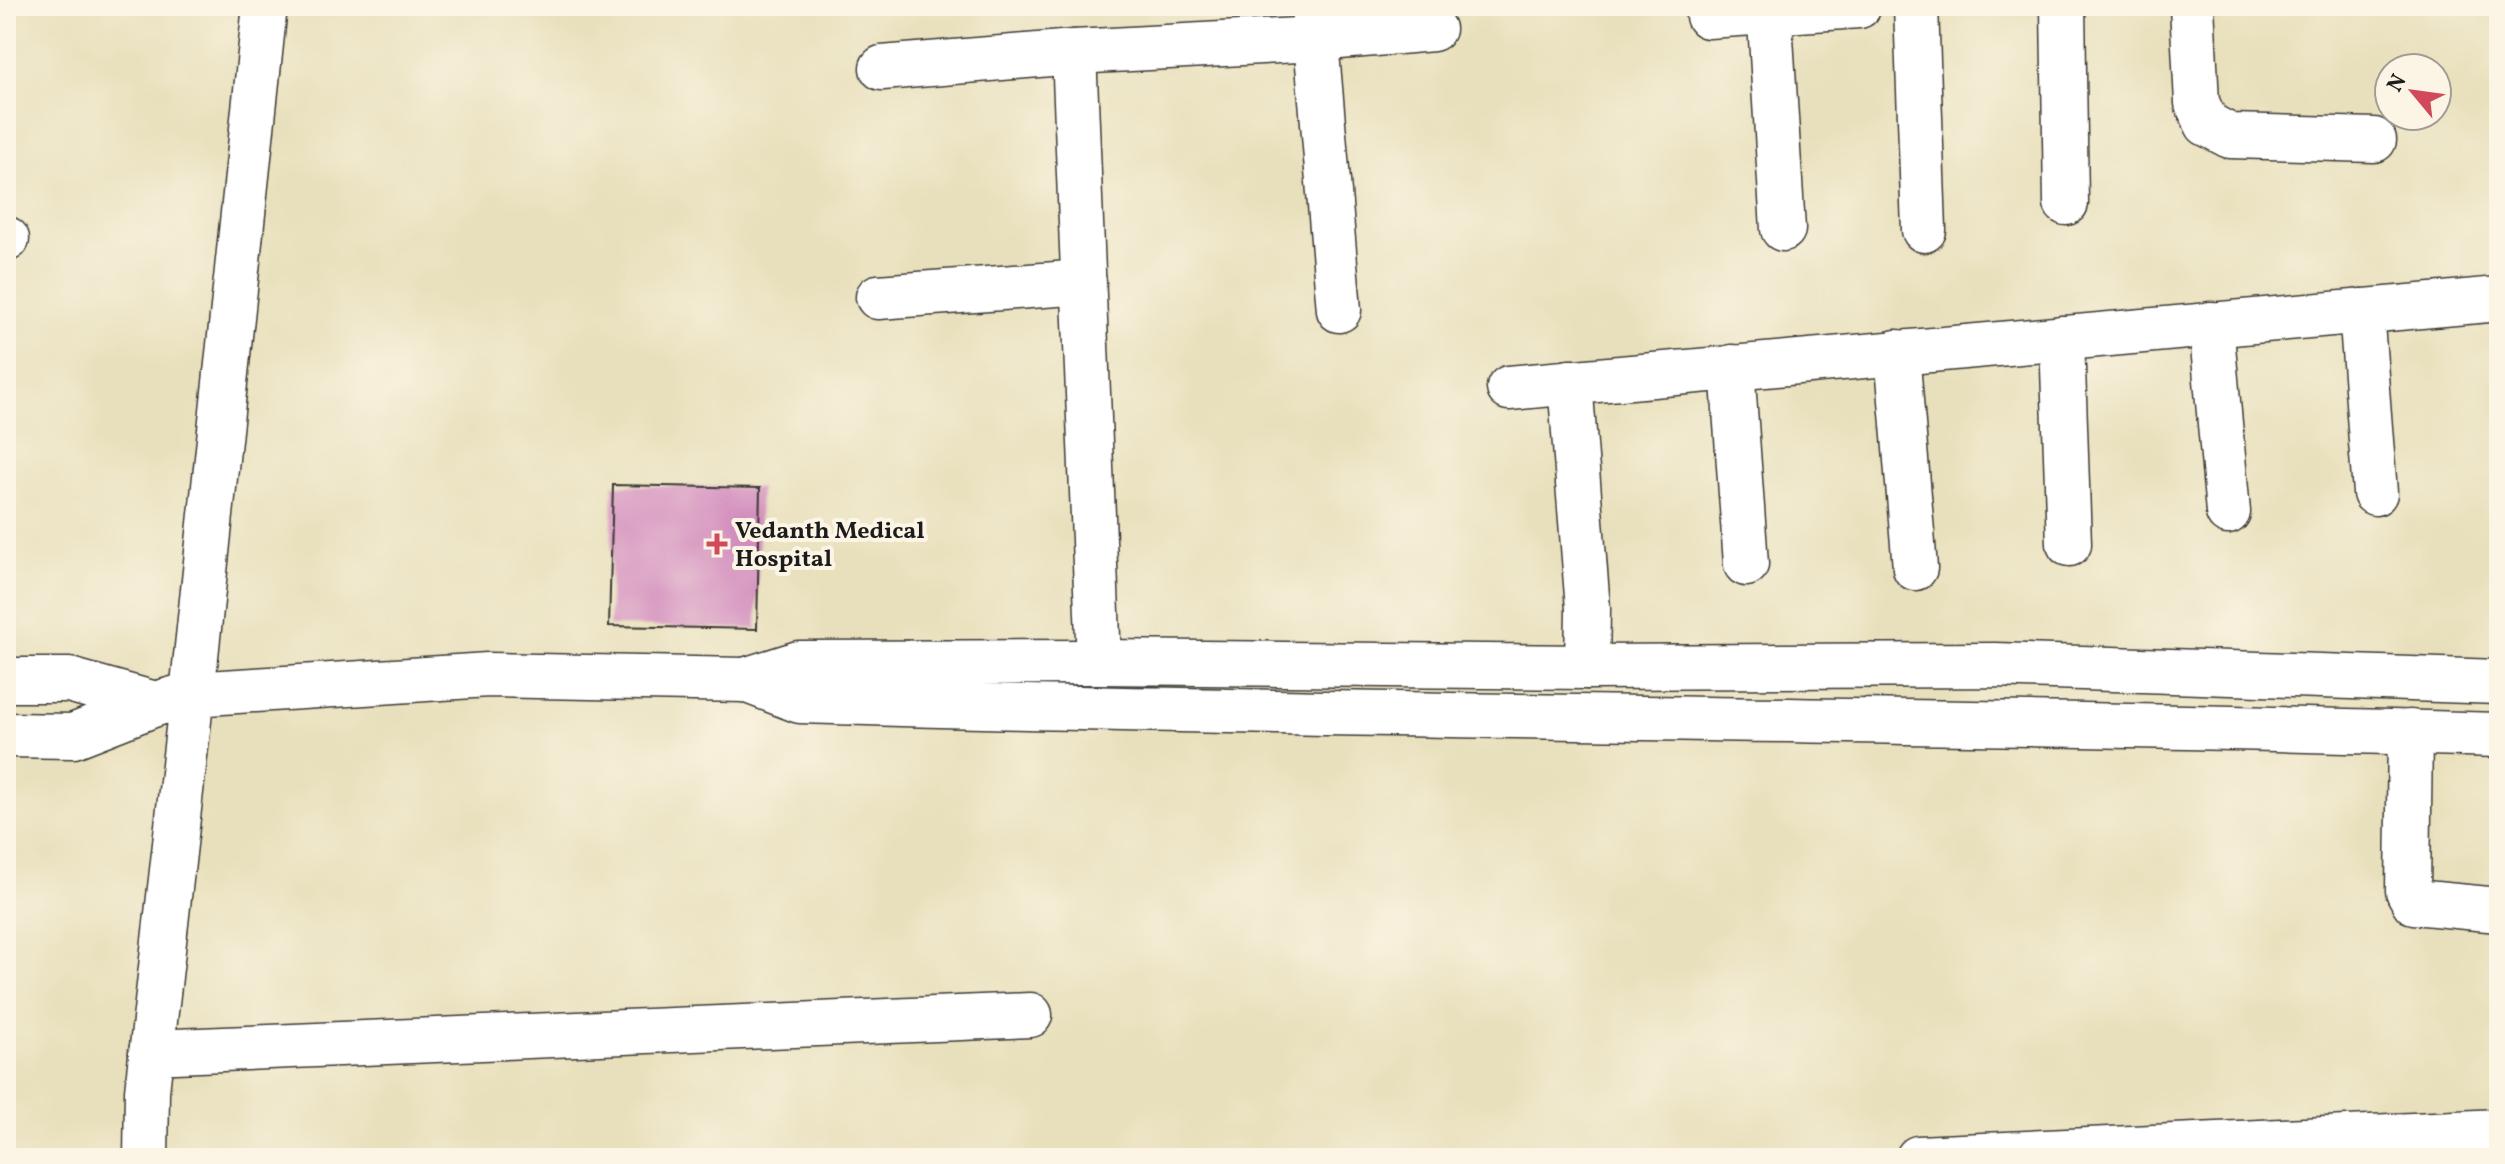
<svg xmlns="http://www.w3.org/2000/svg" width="2505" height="1164" viewBox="0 0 2505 1164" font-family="Vollkorn,serif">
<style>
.building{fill:#d38ebe}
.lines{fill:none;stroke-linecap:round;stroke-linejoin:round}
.minor-casing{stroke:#3b3934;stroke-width:47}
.minor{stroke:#fff;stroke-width:44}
.poi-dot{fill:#d1495b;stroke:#fcf5e5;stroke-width:3}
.labels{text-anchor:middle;stroke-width:8;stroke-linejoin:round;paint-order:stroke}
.poi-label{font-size:24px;font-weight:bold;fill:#1c1c1c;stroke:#fcf5e5;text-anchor:start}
</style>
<rect width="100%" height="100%" fill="#fcf5e5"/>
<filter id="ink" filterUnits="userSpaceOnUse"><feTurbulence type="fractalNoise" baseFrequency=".0125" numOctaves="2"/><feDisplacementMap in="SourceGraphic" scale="16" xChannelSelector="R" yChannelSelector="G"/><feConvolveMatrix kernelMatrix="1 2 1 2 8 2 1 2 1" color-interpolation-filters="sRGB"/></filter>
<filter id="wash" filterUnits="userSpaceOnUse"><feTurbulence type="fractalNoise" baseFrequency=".006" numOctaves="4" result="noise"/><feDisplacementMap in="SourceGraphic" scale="32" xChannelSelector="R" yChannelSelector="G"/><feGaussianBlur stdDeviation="1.8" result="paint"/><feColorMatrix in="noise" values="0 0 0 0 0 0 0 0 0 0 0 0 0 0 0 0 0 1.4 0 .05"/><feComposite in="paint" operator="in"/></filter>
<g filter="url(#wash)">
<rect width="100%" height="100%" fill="#e8e0bc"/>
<g id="blocks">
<path class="building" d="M613 485 760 488 757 629 609 626Z"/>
</g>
</g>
<g filter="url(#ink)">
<use href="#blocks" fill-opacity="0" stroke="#3b3934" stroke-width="2"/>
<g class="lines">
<defs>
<g id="minor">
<path d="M1313 6 1339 310"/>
<path d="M1769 6 1783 229"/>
<path d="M1916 6 1924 230"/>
<path d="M2063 6 2066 203"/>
<path d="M2192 6 2197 103 2207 124 2230 136 2374 140"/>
<path d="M1708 16 1859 6"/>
<path d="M1074 52 1099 662"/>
<path d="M882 68 1074 52 1316 39 1433 29"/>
<path d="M6 239H7"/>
<path d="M878 297 1084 282"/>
<path d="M2361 311 2375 493"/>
<path d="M2211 324 2228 512"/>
<path d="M2062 338 2069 544"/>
<path d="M1897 352 1915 568"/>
<path d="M1732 367 1746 564"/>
<path d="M1570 382 1588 609 1587 667"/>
<path d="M1509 388 2499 299"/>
<path d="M6 680H69L155 704"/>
<path d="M745 680 799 663 1099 662 1587 667 1995 665 2499 682"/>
<path d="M2410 732 2408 891 2414 902 2499 910"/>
<path d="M6 735 73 736 155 704 192 694 265 6"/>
<path d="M151 1052 1030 1015"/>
<path d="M146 1158 147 1091 192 694 488 675 745 680 800 701 901 704C1434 718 1966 719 2499 735"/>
<path d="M1918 1158 2499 1131"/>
</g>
</defs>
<use href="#minor" class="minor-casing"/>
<use href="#minor" class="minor"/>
</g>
</g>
<path class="poi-dot" d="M713 532h8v8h8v8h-8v8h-8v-8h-8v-8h8z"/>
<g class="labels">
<g class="poi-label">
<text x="735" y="538">Vedanth Medical<tspan x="735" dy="28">Hospital</tspan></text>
</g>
</g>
<rect width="2505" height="1164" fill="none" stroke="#fcf5e5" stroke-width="32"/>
<g transform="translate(2413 92) rotate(299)"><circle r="38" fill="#fcf5e5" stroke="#a29e95" stroke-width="2"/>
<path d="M0-6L14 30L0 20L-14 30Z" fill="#d1495b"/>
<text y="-12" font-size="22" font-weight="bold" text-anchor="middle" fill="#1c1c1c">N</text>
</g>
</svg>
